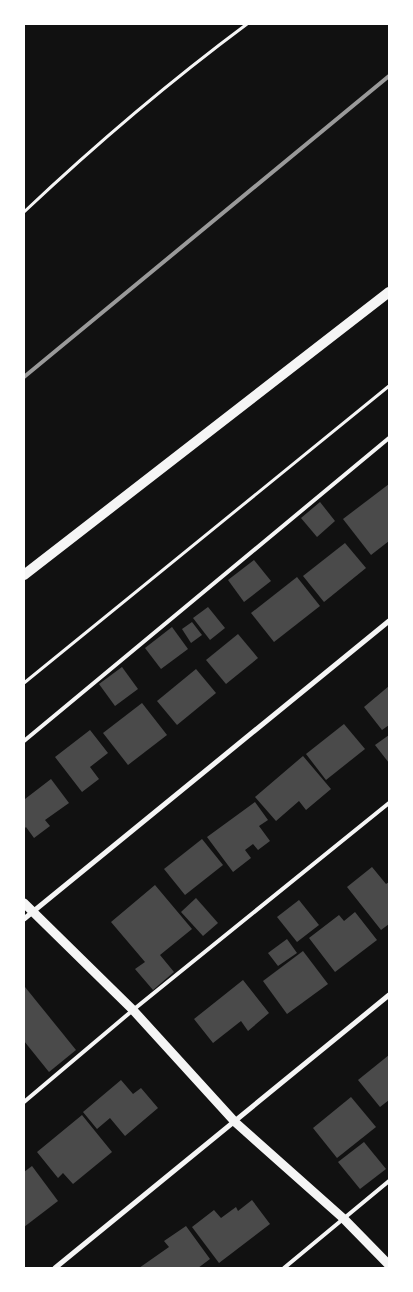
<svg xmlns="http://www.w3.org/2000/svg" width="413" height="1292" viewBox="0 0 413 1292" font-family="Overpass,sans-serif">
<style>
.building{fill:#4a4a4a}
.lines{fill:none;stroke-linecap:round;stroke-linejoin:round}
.path{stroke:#f5f5f5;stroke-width:3}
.service{stroke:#f5f5f5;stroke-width:4}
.minor{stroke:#f5f5f5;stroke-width:5}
.tertiary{stroke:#f5f5f5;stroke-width:9}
.secondary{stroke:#f5f5f5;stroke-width:10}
.rail{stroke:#9a9a9a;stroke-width:4}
</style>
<rect width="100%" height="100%" fill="#111"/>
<g class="building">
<path d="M389 484V541L371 555 343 519Z"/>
<path d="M320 502 335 521 317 537 301 518Z"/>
<path d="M345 543 366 568 324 602 303 576Z"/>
<path d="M254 560 271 581 244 602 228 580Z"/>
<path d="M297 577 320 606 274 642 251 613Z"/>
<path d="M208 607 225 628 210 640 193 618Z"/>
<path d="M192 622 202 635 191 643 182 629Z"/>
<path d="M172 627 188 649 161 669 145 648Z"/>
<path d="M238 634 258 658 226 684 206 660Z"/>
<path d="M122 667 138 689 115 706 99 684Z"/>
<path d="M196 669 216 693 177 725 157 701Z"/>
<path d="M389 686V725L382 730 364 707Z"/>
<path d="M142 703 167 735 128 765 103 733Z"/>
<path d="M344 724 365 749 326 780 306 754Z"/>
<path d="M90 730 108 753 90 767 99 779 82 792 55 757Z"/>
<path d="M389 735V763L375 745Z"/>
<path d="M303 756 331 789 306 810 299 801 276 821 255 797Z"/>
<path d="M51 779 69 803 45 820 50 826 34 838 26 827 24 829V798L25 799Z"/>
<path d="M255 802 268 820 259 826 270 841 258 850 253 844 245 850 251 858 233 872 207 837Z"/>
<path d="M202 839 223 865 185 895 164 869Z"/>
<path d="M372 867 386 884 389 882V924L381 930 347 887Z"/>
<path d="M155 885 192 929 160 955 174 972 153 990 135 969 145 962 111 922Z"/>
<path d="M196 898 218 923 203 936 181 912Z"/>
<path d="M299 900 319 925 297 942 277 917Z"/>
<path d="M355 912 377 940 335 972 309 938 339 915 344 921Z"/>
<path d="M287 939 297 953 278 966 268 953Z"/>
<path d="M303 951 328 984 287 1014 263 981Z"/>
<path d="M243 980 269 1013 248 1031 241 1021 213 1043 194 1019Z"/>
<path d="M25 987 76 1050 49 1072 24 1041V989Z"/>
<path d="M389 1055V1100L380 1107 358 1080Z"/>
<path d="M121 1080 133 1094 141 1088 158 1108 125 1136 110 1118 97 1129 83 1112Z"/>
<path d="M351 1097 376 1127 337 1158 313 1128Z"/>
<path d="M82 1115 112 1152 73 1184 63 1173 58 1178 37 1152Z"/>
<path d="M364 1142 386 1169 360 1189 338 1162Z"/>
<path d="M32 1166 58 1201 24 1227V1172Z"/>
<path d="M252 1200 270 1224 219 1263 192 1227 214 1210 221 1218 236 1207 238 1211Z"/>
<path d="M186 1226 210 1259 198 1268H139L169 1247 164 1241Z"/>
</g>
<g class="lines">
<g class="path">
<path d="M24 212C95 145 169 82 247 24"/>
<path d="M24 683 389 386"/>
</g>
<g class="service">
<path d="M24 741 389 438"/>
<path d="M24 1102 133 1010 389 803"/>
<path d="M284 1268 389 1181"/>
</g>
<g class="minor">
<path d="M24 919 389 621"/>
<path d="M55 1268 389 995"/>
</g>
<path class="tertiary" d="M24 903 133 1010 235 1122 344 1219 389 1265"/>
<path class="secondary" d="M24 575 389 292"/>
<path class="rail" d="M24 377 389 76"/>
</g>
<rect width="413" height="1292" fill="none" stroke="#ffffff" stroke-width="50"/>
</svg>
